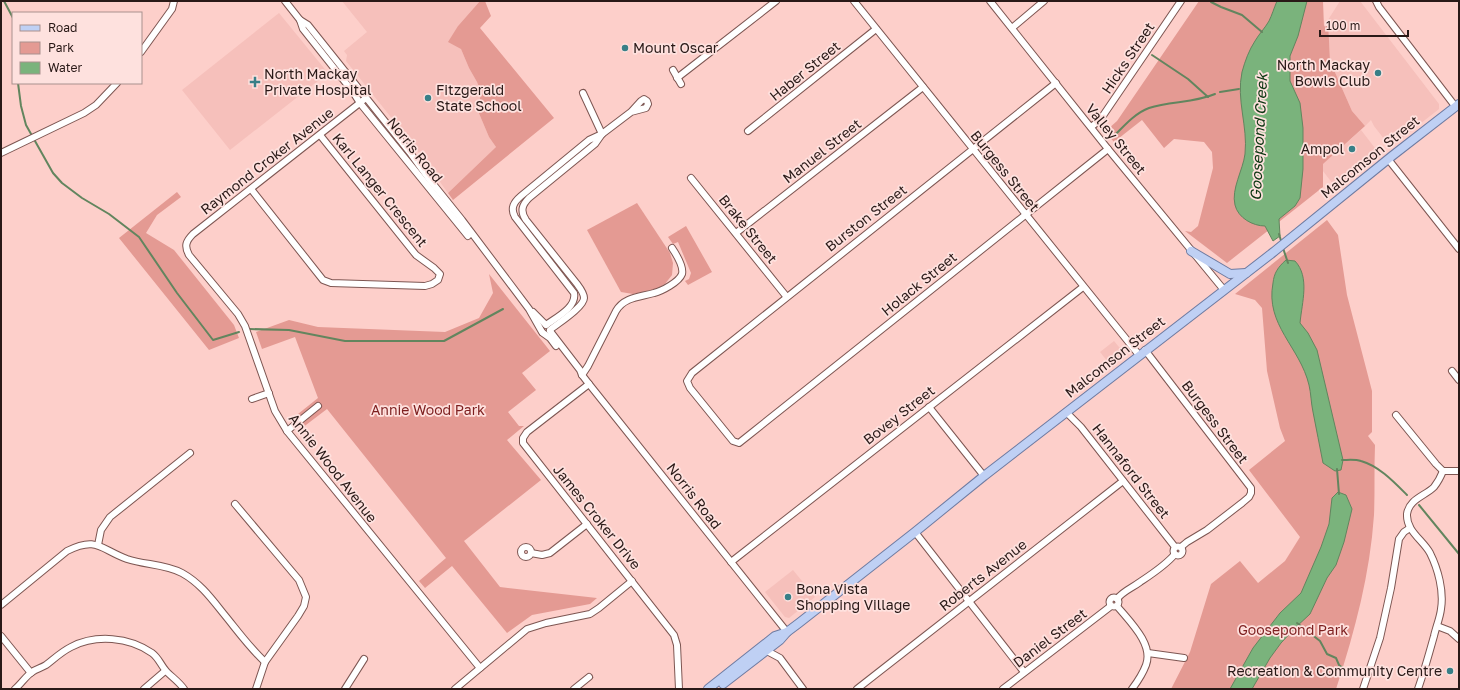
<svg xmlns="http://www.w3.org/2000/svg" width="1460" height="690" viewBox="0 0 1460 690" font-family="'Golos Text',sans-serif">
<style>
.built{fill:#f6c0bb}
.green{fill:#e49a93}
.water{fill:#7ab37c;stroke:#62855e}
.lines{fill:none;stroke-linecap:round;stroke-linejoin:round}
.stream{stroke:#62855e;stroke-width:2}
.minor-casing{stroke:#7d5652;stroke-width:8}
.major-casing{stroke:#6f7ba1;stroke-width:10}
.minor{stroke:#fff;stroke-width:6}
.major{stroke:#bfd0f4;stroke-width:8}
.poi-dot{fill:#387f87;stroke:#fee1de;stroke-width:1.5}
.labels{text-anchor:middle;stroke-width:3.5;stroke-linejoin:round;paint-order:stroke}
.poi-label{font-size:14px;fill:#291917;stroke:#fee1de;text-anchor:start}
.street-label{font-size:14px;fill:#291917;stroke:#fee1de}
.park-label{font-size:14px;fill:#7d1f1f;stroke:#fee1de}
.water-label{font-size:15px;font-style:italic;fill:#0d3712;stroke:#fee1de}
</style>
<rect width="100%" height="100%" fill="#fdcfca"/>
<g class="built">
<path d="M342 1H480L458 26 461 49 469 68 477 82 481 92 478 111 489 137 496 147 448 193 414 146 346 61 347 55 344 51 367 32Z"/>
<path d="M1340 1H1360L1439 104V109L1393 145 1388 144 1374 126 1371 120 1365 126 1352 111 1330 61 1328 20Z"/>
<path d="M279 13 328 73 230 150 182 90Z"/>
<path d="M1361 130 1378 152V157L1336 188 1323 171V164Z"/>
<path d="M1114 341 1124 353 1123 358 1112 367 1100 352Z"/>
<path d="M793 570 815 597 789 618 785 617 765 592Z"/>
</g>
<g class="green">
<path d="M480 1H485L491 16 480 28 554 118 453 200 448 193 496 147 489 137 478 111 481 92 477 82 469 68 461 49 448 42 458 26Z"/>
<path d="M1199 1H1323L1324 27 1328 20 1330 61 1352 111 1365 126 1323 164V187L1227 263 1185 231 1191 232 1198 226 1213 168 1212 152 1204 142 1174 139 1164 148 1142 120 1114 142 1107 134 1108 129 1117 121Z"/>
<path d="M177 192 181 197 157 215 146 233 174 250 234 325 239 338 209 350 119 238Z"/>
<path d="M637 203 670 253 673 263 672 275 665 284 656 289 633 294 621 292 587 230Z"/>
<path d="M1327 220 1338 235 1347 295 1372 391V432L1368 436 1375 445C1374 468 1375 492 1374 515 1370 574 1355 630 1337 686L1336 689H1171L1190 652 1211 584 1240 561 1258 583 1285 561 1300 537 1249 470 1285 441 1280 428 1267 371 1262 308 1255 300 1235 294Z"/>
<path d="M686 226 712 272 688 285 685 281 689 279 691 273 678 242 673 244 668 237Z"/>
<path d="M489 274 550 351 522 373 536 390 508 412 519 426H524L507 440 541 480 464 541 500 587 597 598 590 604 532 615 507 633 452 566 425 588 419 581 446 558 327 409 302 428 293 418 318 398 295 337 262 349 256 332 289 320 318 327 445 332 479 318 493 293Z"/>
</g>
<g class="water">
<path d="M1277 1H1307L1298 36 1290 56V81L1300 103 1303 128V169L1300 198 1295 206 1279 219 1280 236 1273 241 1265 226C1253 226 1238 218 1235 205 1231 189 1243 170 1245 154 1248 126 1236 100 1242 72 1245 61 1249 50 1255 41 1259 34 1265 28 1269 21 1272 15 1274 8 1277 1Z"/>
<path d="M1286 260 1295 261C1310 277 1302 302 1300 323L1308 333 1317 350 1343 460 1341 470 1335 471 1323 463C1320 446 1316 429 1313 412 1311 403 1311 393 1309 385 1300 347 1265 325 1273 283 1274 273 1278 267 1286 260Z"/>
<path d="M1338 492 1346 495 1352 509 1344 542 1336 565 1327 578 1310 614 1295 628 1281 643 1270 658 1252 689H1230L1253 648 1280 613 1301 593 1321 547 1329 524 1332 498Z"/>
</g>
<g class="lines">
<g class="stream">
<path d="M4 1 13 18"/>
<path d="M1211 2 1221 7 1242 15 1262 32"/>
<path d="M1152 55 1188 79 1208 97"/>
<path d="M18 83 21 106 26 125 53 173 62 183 82 198 109 214 139 237 177 293 213 340 239 332"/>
<path d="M1220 92 1239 89"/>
<path d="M1113 137C1123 127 1135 113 1149 108 1170 101 1194 103 1215 94"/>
<path d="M1279 234 1282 244"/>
<path d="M1283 248 1288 263"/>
<path d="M249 329 289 330 345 341H444L503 309"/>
<path d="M1342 460C1348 460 1355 459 1361 461 1379 466 1394 482 1407 495"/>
<path d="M1337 469 1339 494"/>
<path d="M1419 505 1459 554"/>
<path d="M1297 623 1320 641 1327 654 1336 658 1339 665 1344 669"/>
</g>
<defs>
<g id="minor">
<path d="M285 1 300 20 308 25 411 154 429 179 462 220 529 309 542 332"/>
<path d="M854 1 1139 355"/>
<path d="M990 1 1108 149 1224 290"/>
<path d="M1376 1 1379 7 1455 106"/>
<path d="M300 20 303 29 353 92 360 103 468 236"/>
<path d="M1012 28 1044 1"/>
<path d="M141 52 172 9 174 1"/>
<path d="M673 70 681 84"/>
<path d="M677 78 776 1"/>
<path d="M1056 83 692 373 687 381 690 388 733 441 739 443 1108 149"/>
<path d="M583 93 602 134"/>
<path d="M366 98 193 234C186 241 184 246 189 255L238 314 245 326 275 411 287 431 480 668"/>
<path d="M1091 127 1100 120 1181 1"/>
<path d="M748 131 876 29"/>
<path d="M1 153 84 113 96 105 117 83"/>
<path d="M1388 159 1459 249"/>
<path d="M691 178 786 296"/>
<path d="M251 189 323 280 331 283 425 286 432 284 438 280 440 274 434 268 416 255 320 135"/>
<path d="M736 233 923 87"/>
<path d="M533 312 546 325"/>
<path d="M546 325C557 317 577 307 574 293L515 217C510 208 514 202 521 196L589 140 602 134 631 112 641 101 644 99 647 101 648 104 646 108 631 112"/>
<path d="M550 330C557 324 584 307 584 298 584 293 580 288 577 284L526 220C520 211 522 205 529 198L595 144 602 134"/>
<path d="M550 331 580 370 582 375 589 384 787 632"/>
<path d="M543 333 550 338 556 346"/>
<path d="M1145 350 1251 488V493L1249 497 1242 503 1207 530 1187 542 1181 547"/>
<path d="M1452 371 1459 380"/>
<path d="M582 375 588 366 616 311C624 297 640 297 654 293 662 291 679 282 682 274 684 266 676 254 672 248"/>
<path d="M589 384 527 432 523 438V443L674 635 677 645 679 689"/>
<path d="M252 399 269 393"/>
<path d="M929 407 984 476"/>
<path d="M1066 412 1081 427 1175 547"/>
<path d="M1396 415 1436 464 1443 471H1459"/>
<path d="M287 431 318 406"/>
<path d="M235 504 299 580 306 597 304 606 298 616 265 662 256 689"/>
<path d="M915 532 1024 672"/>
<path d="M98 545 101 530 110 517 190 453"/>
<circle cx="1178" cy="551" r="4.5"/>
<circle cx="526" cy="552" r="5"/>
<path d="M531 553 542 555 550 553 587 524"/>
<path d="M731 562 1083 287"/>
<circle cx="1114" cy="602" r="4.5"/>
<path d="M1117 599C1123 591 1132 588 1140 582 1152 574 1166 565 1175 554"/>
<path d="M1 605 67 551C97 536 100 549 127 559 145 565 165 564 182 573 200 583 211 598 223 613 237 630 249 647 265 662"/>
<path d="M1117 606C1129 621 1154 644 1146 665 1143 673 1138 681 1132 689"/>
<path d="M1437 626 1450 631 1459 639"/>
<path d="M1 636 31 673"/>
<path d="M767 651 780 658 803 689"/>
<path d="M1148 653 1184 658"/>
<path d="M15 689C21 684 26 676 32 672 36 669 41 668 46 665 54 659 61 652 71 647 96 634 129 637 152 653 159 658 161 666 167 672 173 678 179 682 184 689"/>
<path d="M144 689 165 671"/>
<path d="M345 689 364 659"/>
<path d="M455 689 527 629 546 623 590 614 599 608 632 581"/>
<path d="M574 689 589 677"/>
<path d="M857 689 1123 481"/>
<path d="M1003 689 1111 606"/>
<path d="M1363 689 1380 638 1391 588 1399 539 1404 532 1410 528"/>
<path d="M1418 689C1424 672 1429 654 1434 636 1436 627 1440 618 1441 609 1444 591 1438 569 1430 553 1423 540 1406 531 1407 514 1409 499 1425 496 1434 487 1438 482 1441 476 1443 471"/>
</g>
<g id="major">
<path d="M1191 251 1230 274 1246 273"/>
<path d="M723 684 780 640 787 632"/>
<path d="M708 689 775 636 787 632 799 623 915 532 984 476 1271 254 1392 156 1459 104"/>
</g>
</defs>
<use href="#minor" class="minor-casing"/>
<use href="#major" class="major-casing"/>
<use href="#minor" class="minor"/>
<use href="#major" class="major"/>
</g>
<g class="poi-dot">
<circle cx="625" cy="48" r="4"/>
<circle cx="1378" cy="73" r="4"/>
<path d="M253 76h4v4h4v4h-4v4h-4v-4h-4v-4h4z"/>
<circle cx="428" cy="98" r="4"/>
<circle cx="1352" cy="149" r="4"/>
<circle cx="788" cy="597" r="4"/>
<circle cx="1450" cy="671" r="4"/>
</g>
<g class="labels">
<g class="poi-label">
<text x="633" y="53">Mount Oscar</text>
<text x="1370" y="70" text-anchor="end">North Mackay<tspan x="1370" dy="16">Bowls Club</tspan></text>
<text x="264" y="79">North Mackay<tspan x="264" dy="16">Private Hospital</tspan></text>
<text x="436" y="95">Fitzgerald<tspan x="436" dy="16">State School</tspan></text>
<text x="1344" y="154" text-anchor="end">Ampol</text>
<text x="796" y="594">Bona Vista<tspan x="796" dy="16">Shopping Village</tspan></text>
<text x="1442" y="676" text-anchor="end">Recreation &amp; Community Centre</text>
</g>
<g class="street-label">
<text transform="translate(1128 58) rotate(-56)" y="5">Hicks Street</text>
<text transform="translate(805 71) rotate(-39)" y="5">Haber Street</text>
<text transform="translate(1116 139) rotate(51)" y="5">Valley Street</text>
<text transform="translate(415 150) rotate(51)" y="5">Norris Road</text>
<text transform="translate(822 151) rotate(-38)" y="5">Manuel Street</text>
<text transform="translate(1370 157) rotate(-39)" y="5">Malcomson Street</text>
<text transform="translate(267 161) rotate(-38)" y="5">Raymond Croker Avenue</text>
<text transform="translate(1005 171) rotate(51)" y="5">Burgess Street</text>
<text transform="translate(380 190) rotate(51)" y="5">Karl Langer Crescent</text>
<text transform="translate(866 218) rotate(-38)" y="5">Burston Street</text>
<text transform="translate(748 229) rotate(51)" y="5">Brake Street</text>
<text transform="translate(919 284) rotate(-39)" y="5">Holack Street</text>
<text transform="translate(1115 357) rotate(-38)" y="5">Malcomson Street</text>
<text transform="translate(899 415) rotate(-38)" y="5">Bovey Street</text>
<text transform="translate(1215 422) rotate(53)" y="5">Burgess Street</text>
<text transform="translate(333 468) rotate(52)" y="5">Annie Wood Avenue</text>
<text transform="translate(1131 471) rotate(52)" y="5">Hannaford Street</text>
<text transform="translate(694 496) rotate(52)" y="5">Norris Road</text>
<text transform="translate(597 517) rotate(51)" y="5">James Croker Drive</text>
<text transform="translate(983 575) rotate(-38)" y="5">Roberts Avenue</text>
<text transform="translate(1050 638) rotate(-37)" y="5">Daniel Street</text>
</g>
<g class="park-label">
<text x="428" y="415">Annie Wood Park</text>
<text x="1293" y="635">Goosepond Park</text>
</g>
<g class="water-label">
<text transform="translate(1259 137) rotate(-87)" y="5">Goosepond Creek</text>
</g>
</g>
<rect width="1460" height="690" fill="none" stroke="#291917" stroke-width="4"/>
<rect x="12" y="12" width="130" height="72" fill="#fee1de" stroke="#a9918e"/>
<rect x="20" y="25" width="20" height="6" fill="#bfd0f4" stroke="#a9918e"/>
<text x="48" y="32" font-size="12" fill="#291917">Road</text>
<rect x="20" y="42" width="20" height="12" fill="#e49a93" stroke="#a9918e"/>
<text x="48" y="52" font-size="12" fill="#291917">Park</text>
<rect x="20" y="62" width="20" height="12" fill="#7ab37c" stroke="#a9918e"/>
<text x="48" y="72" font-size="12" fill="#291917">Water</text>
<path d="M1320 30v6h88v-6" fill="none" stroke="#291917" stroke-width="2"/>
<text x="1326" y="30" font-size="12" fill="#291917" stroke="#fee1de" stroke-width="3" paint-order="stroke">100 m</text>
</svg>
